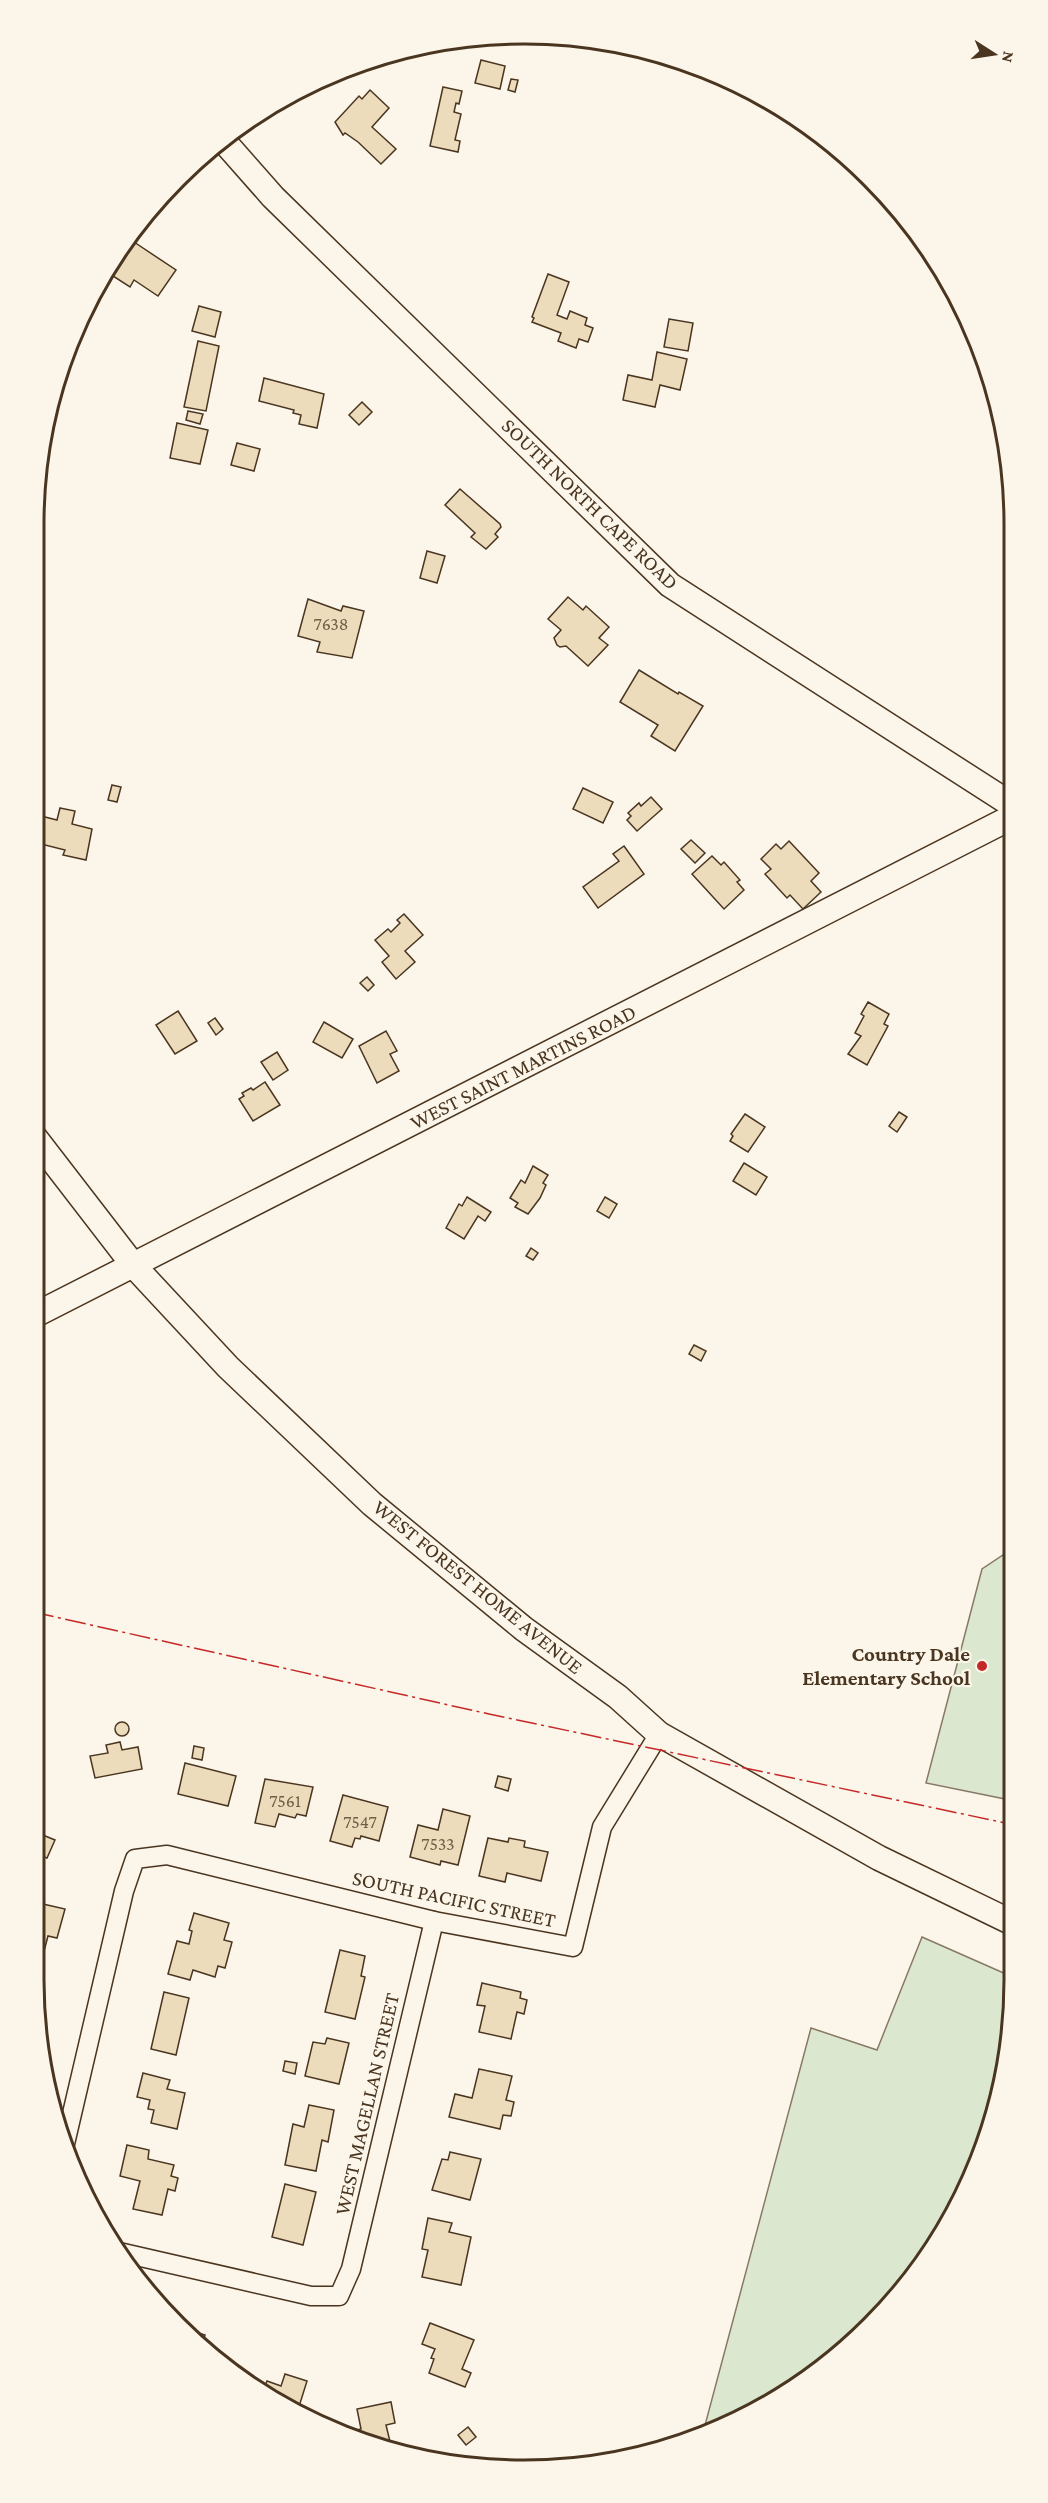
<svg xmlns="http://www.w3.org/2000/svg" width="1048" height="2503" viewBox="0 0 1048 2503" font-family="'Crimson Pro',serif">
<style>
.green{fill:#dce7d0;stroke:#887966;stroke-width:1.5}
.building{fill:#ecdcbc;stroke:#4a3520;stroke-width:1.5}
.lines{fill:none;stroke-linecap:round;stroke-linejoin:round}
.street-casing{stroke:#4a3520;stroke-width:21}
.secondary-casing{stroke:#4a3520;stroke-width:27}
.street{stroke:#fbf6e9;stroke-width:18}
.secondary{stroke:#fbf6e9;stroke-width:24}
.power{stroke:#c62828;stroke-width:1.5;stroke-dasharray:21 4.5 3 4.5;stroke-linecap:butt}
.poi-dot{fill:#c62828;stroke:#fbf6e9;stroke-width:2}
.labels{text-anchor:middle;stroke-width:4.5;stroke-linejoin:round;paint-order:stroke}
.number-label{font-size:18px;fill:#725f47}
.street-label{font-size:21px;fill:#4a3520;stroke:#fbf6e9}
.poi-label{font-size:21px;font-weight:bold;fill:#4a3520;stroke:#fbf6e9;text-anchor:end}
.rim{fill:none;stroke:#4a3520;stroke-width:3}
</style>
<rect width="100%" height="100%" fill="#fbf6e9"/>
<g class="green">
<path d="M1012 1549H1014L1015 1801 926 1783 982 1569Z"/>
<path d="M922 1937 1015 1978 989 2136 913 2278 848 2348 770 2404 704 2429 811 2028 877 2050Z"/>
</g>
<g class="building">
<path d="M481 60 505 66 500 89 475 83Z"/>
<path d="M511 79 518 80 515 92 508 90Z"/>
<path d="M443 87 462 91 459 104 456 103 454 112 461 114 455 140 460 141 458 152 430 146Z"/>
<path d="M370 90 389 108 372 127 396 149 381 164 358 142 345 133 343 135 335 122 359 96 362 99Z"/>
<path d="M128 238 176 270 158 296 134 280 130 287 113 276 117 270 109 265Z"/>
<path d="M548 274 569 282 557 315 567 319 570 311 587 318 585 325 593 328 588 342 579 339 576 348 558 341 561 333 532 322 534 318 532 317Z"/>
<path d="M199 306 221 312 215 337 192 331Z"/>
<path d="M669 319 693 323 688 351 664 347Z"/>
<path d="M198 341 219 346 206 411 184 407Z"/>
<path d="M657 352 687 359 680 390 660 385 655 407 623 400 628 375 652 380Z"/>
<path d="M264 378 324 394 317 428 299 424 301 415 293 413 294 410 259 401Z"/>
<path d="M362 402 372 412 359 425 349 415Z"/>
<path d="M188 411 203 414 200 424 186 420Z"/>
<path d="M177 423 208 430 200 464 170 458Z"/>
<path d="M237 443 260 449 254 471 231 465Z"/>
<path d="M460 489 500 524 501 527 495 534 498 537 486 549 471 537 475 533 445 505Z"/>
<path d="M427 551 445 556 437 583 420 578Z"/>
<path d="M568 597 583 610 586 606 609 627 599 638 608 645 588 666 566 646 560 647 557 645 554 638 561 630 548 619Z"/>
<path d="M308 599 341 611 343 606 364 611 352 658 317 652 320 642 298 636Z"/>
<path d="M639 670 678 694 679 692 703 706 675 751 651 736 658 725 620 702Z"/>
<path d="M112 785 121 787 117 802 108 800Z"/>
<path d="M583 788 613 802 603 823 573 809Z"/>
<path d="M651 797 662 809 637 831 627 820 631 816 628 813 639 803 641 806Z"/>
<path d="M60 808 75 811 72 824 92 829 86 860 63 855 65 850 33 842V814L57 820Z"/>
<path d="M691 840 705 853 695 863 681 849Z"/>
<path d="M789 841 819 873 811 881 821 892 803 909 790 895 787 898 765 874 771 869 761 859 776 844 781 849Z"/>
<path d="M624 846 644 874 598 908 583 887 619 861 613 854Z"/>
<path d="M1012 853V872L1010 873 1005 863 1011 860 1009 855Z"/>
<path d="M712 856 721 865 724 862 740 880 737 882 744 890 724 909 692 874Z"/>
<path d="M404 914 423 935 405 951 415 962 396 979 382 962 389 956 375 940 388 929 391 932 400 923 397 920Z"/>
<path d="M367 977 374 985 368 991 360 983Z"/>
<path d="M868 1002 889 1014 884 1024 888 1026 867 1065 848 1054 861 1036 855 1033 864 1016 861 1014Z"/>
<path d="M178 1011 197 1041 175 1054 156 1025Z"/>
<path d="M215 1018 223 1029 216 1035 208 1023Z"/>
<path d="M324 1022 353 1039 342 1058 313 1042Z"/>
<path d="M386 1031 397 1051 390 1054 399 1071 377 1083 359 1046Z"/>
<path d="M277 1052 288 1070 273 1080 261 1062Z"/>
<path d="M265 1082 280 1105 253 1121 239 1099 244 1096 242 1093 251 1088 253 1090Z"/>
<path d="M899 1112 907 1117 897 1132 889 1126Z"/>
<path d="M745 1114 765 1127 748 1152 730 1141 733 1136 731 1134Z"/>
<path d="M744 1163 767 1177 756 1195 733 1181Z"/>
<path d="M533 1166 548 1175 543 1183 546 1185 540 1198 528 1214 515 1207 518 1203 510 1198 521 1180 525 1183Z"/>
<path d="M467 1197 491 1212 485 1221 478 1216 464 1239 446 1228 459 1204 462 1206Z"/>
<path d="M605 1197 617 1204 609 1218 597 1211Z"/>
<path d="M531 1248 538 1253 533 1260 526 1256Z"/>
<path d="M694 1345 706 1351 701 1361 689 1354Z"/>
<circle cx="122" cy="1729" r="7"/>
<path d="M120 1742 122 1750 138 1747 142 1769 95 1778 90 1756 108 1753 106 1745Z"/>
<path d="M194 1746 204 1748 202 1760 192 1758Z"/>
<path d="M185 1763 236 1776 228 1806 178 1794Z"/>
<path d="M498 1776 511 1779 508 1791 495 1787Z"/>
<path d="M265 1779 313 1787 306 1816 297 1814 295 1818 279 1814 275 1827 255 1823Z"/>
<path d="M343 1795 388 1807 379 1841 361 1836 360 1839 355 1838 352 1847 330 1841Z"/>
<path d="M33 1798 41 1802 33 1821Z"/>
<path d="M443 1809 470 1816 458 1865 441 1861 440 1865 410 1857 418 1825 438 1830Z"/>
<path d="M33 1831 55 1840 47 1858 33 1853Z"/>
<path d="M488 1838 508 1842 509 1838 525 1841 524 1847 548 1852 541 1881 507 1873 505 1882 479 1876Z"/>
<path d="M43 1904 65 1909 57 1938 48 1936 42 1959 33 1957V1913L41 1914Z"/>
<path d="M194 1913 229 1923 224 1940 232 1942 225 1968 218 1966 215 1977 193 1970 190 1980 168 1974 177 1941 189 1944 192 1931 189 1930Z"/>
<path d="M340 1950 365 1956 361 1976 365 1977 355 2019 325 2012Z"/>
<path d="M482 1983 521 1992 520 1998 527 2000 524 2014 517 2012 511 2039 479 2032 485 2006 477 2005Z"/>
<path d="M164 1992 189 1998 176 2055 151 2049Z"/>
<path d="M327 2038 349 2043 339 2084 305 2076 313 2042 325 2044Z"/>
<path d="M285 2061 297 2063 295 2074 283 2071Z"/>
<path d="M479 2069 512 2076 506 2100 514 2102 511 2116 503 2115 500 2129 449 2117 455 2094 472 2098Z"/>
<path d="M143 2073 170 2080 167 2089 185 2093 177 2129 151 2123 154 2110 148 2109 150 2100 137 2097Z"/>
<path d="M309 2105 334 2110 328 2142 322 2140 316 2171 285 2165 293 2124 304 2127Z"/>
<path d="M127 2145 149 2150 148 2159 174 2165 171 2176 178 2178 175 2191 168 2189 162 2215 133 2209 140 2181 120 2176Z"/>
<path d="M450 2152 481 2159 470 2200 432 2190 442 2159 448 2160Z"/>
<path d="M285 2184 316 2192 303 2245 272 2237Z"/>
<path d="M428 2218 452 2223 449 2232 471 2237 461 2285 422 2277 428 2250 422 2249Z"/>
<path d="M430 2323 474 2340 462 2369 471 2373 465 2387 429 2373 434 2359 431 2358 435 2349 422 2344Z"/>
<path d="M189 2330 205 2335 203 2342Z"/>
<path d="M285 2374 307 2381 297 2413 279 2404 255 2385V2383L265 2386 267 2381 281 2386Z"/>
<path d="M391 2402 395 2423 386 2425 392 2450 367 2444 341 2433 361 2429 357 2409Z"/>
<path d="M468 2427 476 2437 466 2445 458 2435Z"/>
</g>
<g class="lines">
<defs>
<g id="street">
<path d="M64 2148 124 1891 135 1859 167 1855 434 1921 573 1947 602 1827 659 1734"/>
<path d="M119 2252 311 2296H339L351 2269 434 1921"/>
</g>
<g id="secondary">
<path d="M221 138 273 197 670 585 1012 805"/>
<path d="M33 1135 134 1266 228 1367 372 1504 524 1629 618 1697 659 1734 879 1858 1015 1924"/>
<path d="M33 1316 1012 817"/>
</g>
</defs>
<use href="#street" class="street-casing"/>
<use href="#secondary" class="secondary-casing"/>
<use href="#street" class="street"/>
<use href="#secondary" class="secondary"/>
<path class="power" d="M33 1612 489 1714 1015 1825"/>
</g>
<circle class="poi-dot" cx="982" cy="1666" r="6"/>
<g class="labels">
<g class="number-label">
<text x="331" y="630">7638</text>
<text x="285" y="1807">7561</text>
<text x="360" y="1828">7547</text>
<text x="438" y="1850">7533</text>
</g>
<g class="street-label">
<text transform="translate(590 504) rotate(44)" y="7">SOUTH NORTH CAPE ROAD</text>
<text transform="translate(523 1067) rotate(-27)" y="7">WEST SAINT MARTINS ROAD</text>
<text transform="translate(478 1587) rotate(39)" y="7">WEST FOREST HOME AVENUE</text>
<text transform="translate(454 1899) rotate(12)" y="7">SOUTH PACIFIC STREET</text>
<text transform="translate(367 2104) rotate(-77)" y="7">WEST MAGELLAN STREET</text>
</g>
<g class="poi-label">
<text x="970" y="1661">Country Dale<tspan x="970" dy="24">Elementary School</tspan></text>
</g>
</g>
<path d="M0 0H1048V2503H0ZM524 44H524A480 480 0 0 1 1004 524V1980A480 480 0 0 1 524 2460H524A480 480 0 0 1 44 1980V524A480 480 0 0 1 524 44Z" fill="#fbf6e9" fill-rule="evenodd"/>
<path class="rim" d="M524 44H524A480 480 0 0 1 1004 524V1980A480 480 0 0 1 524 2460H524A480 480 0 0 1 44 1980V524A480 480 0 0 1 524 44Z"/>
<g transform="translate(994 54) rotate(102)" stroke="#fbf6e9" stroke-width="4.5" paint-order="stroke">
<path d="M0-4.5L10 22L0 15L-10 22Z" fill="#4a3520"/>
<text y="-9" font-size="16" font-weight="bold" text-anchor="middle" fill="#4a3520">N</text>
</g>
</svg>
